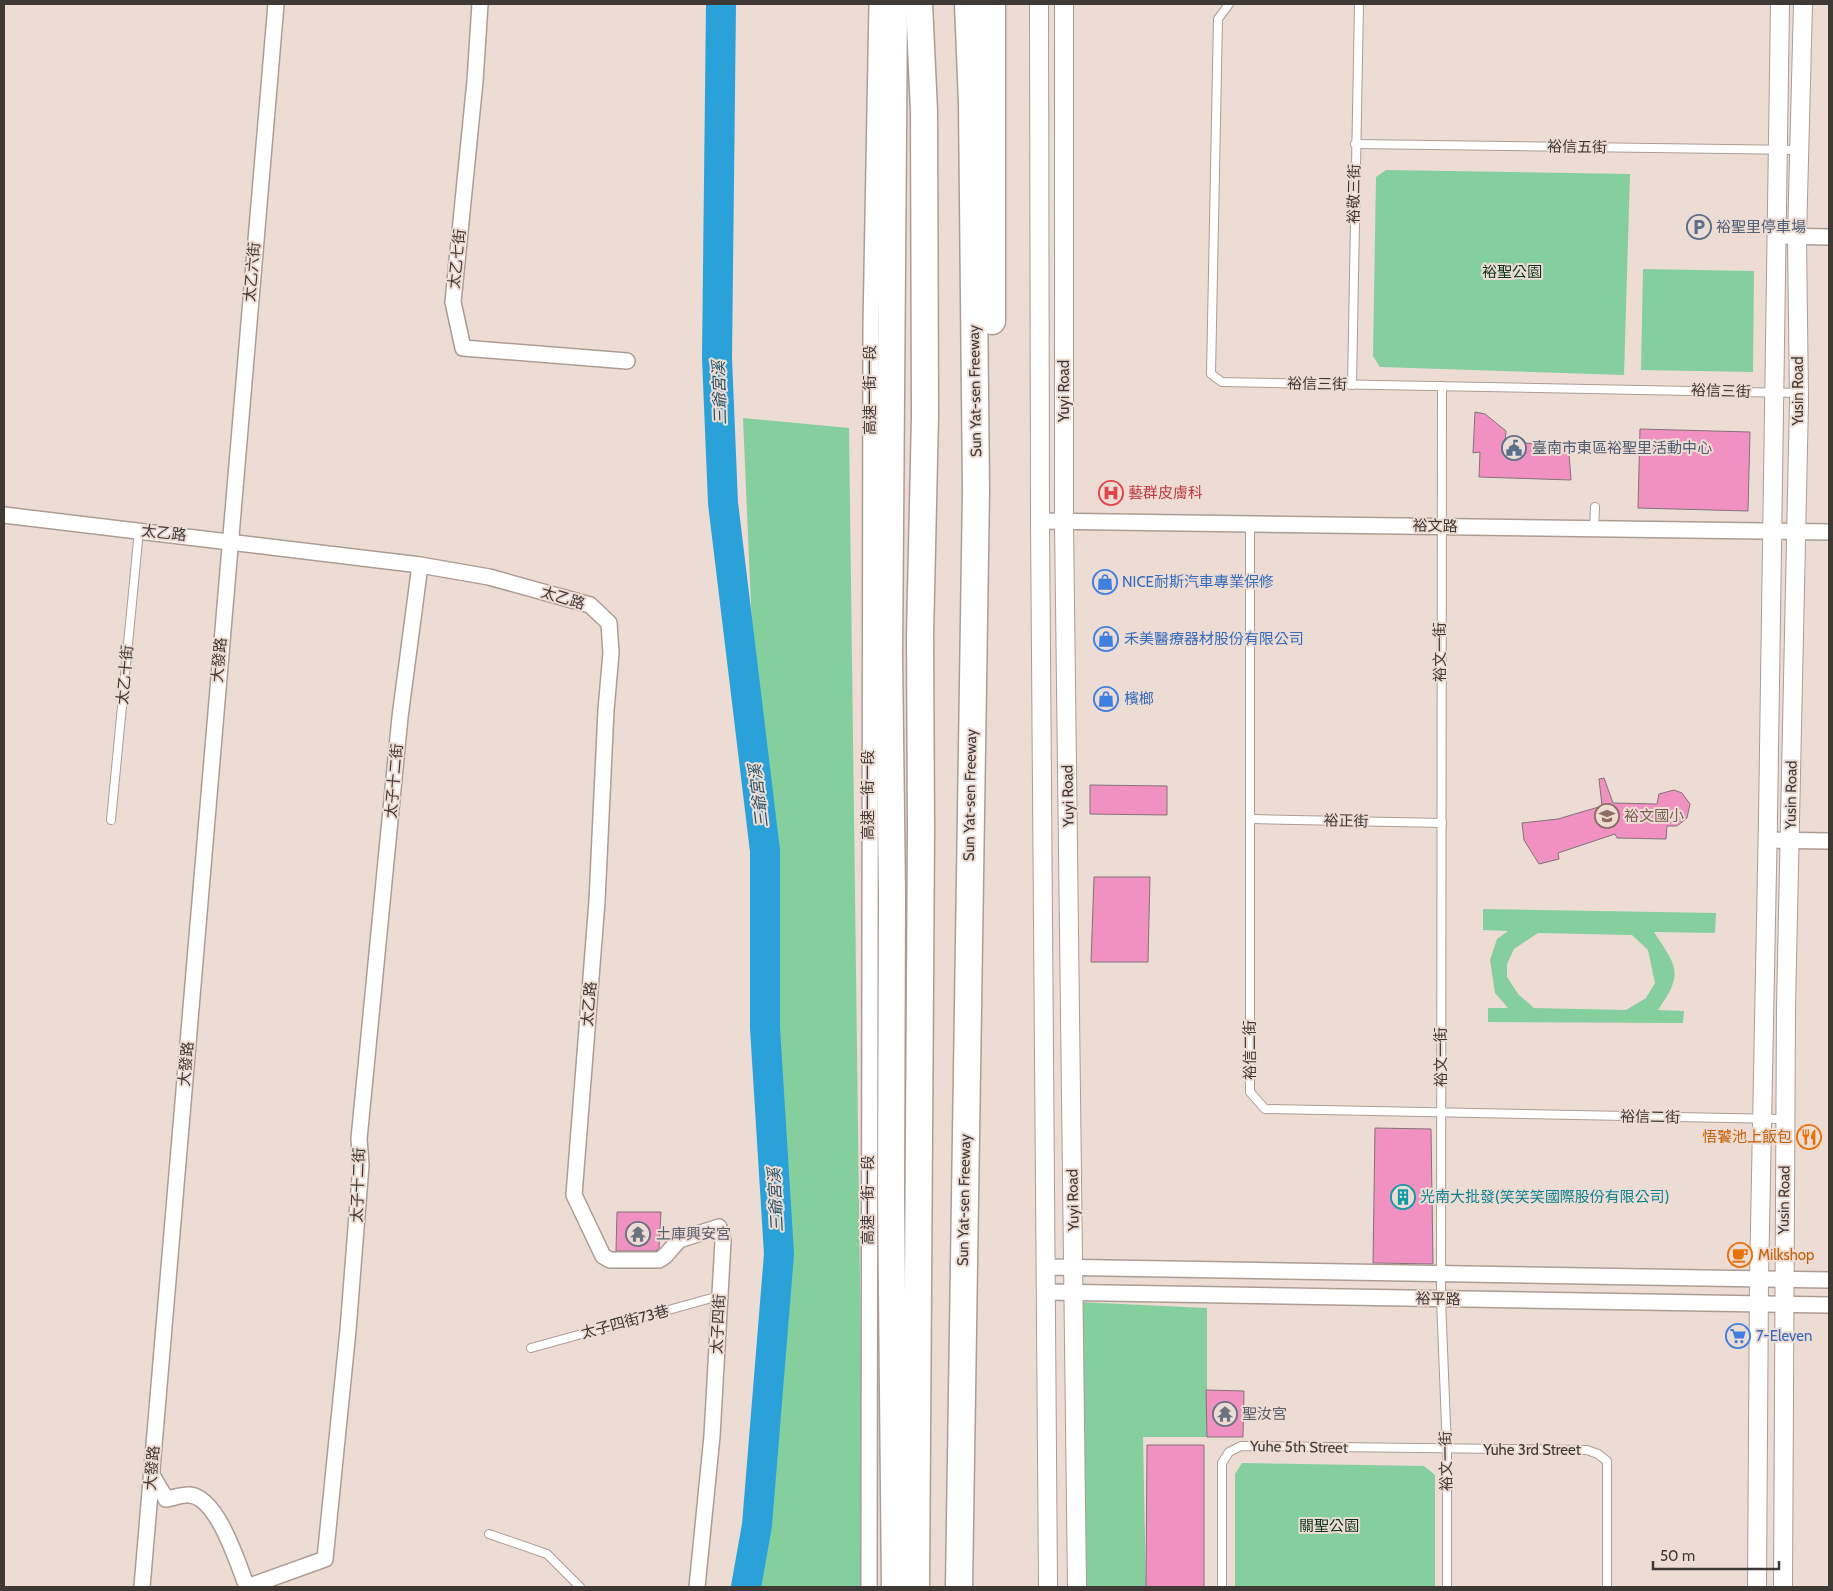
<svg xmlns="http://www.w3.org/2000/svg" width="1833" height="1591" viewBox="0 0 1833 1591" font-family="Cabin,'Noto Sans TC',sans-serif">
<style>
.green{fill:#84cf9d;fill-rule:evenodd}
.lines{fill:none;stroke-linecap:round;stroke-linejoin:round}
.river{stroke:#2ba1d9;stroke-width:30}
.building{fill:#f191c1;stroke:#817279}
.service-casing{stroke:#ac9d94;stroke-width:10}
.minor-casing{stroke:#ac9d94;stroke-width:18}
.tertiary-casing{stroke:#ac9d94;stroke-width:20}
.motorway-casing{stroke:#ac9d94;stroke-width:29}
.service{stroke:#fff;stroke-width:8}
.minor{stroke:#fff;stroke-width:15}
.tertiary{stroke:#fff;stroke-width:18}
.motorway{stroke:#fff;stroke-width:26}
.labels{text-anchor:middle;stroke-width:4;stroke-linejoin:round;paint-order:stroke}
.street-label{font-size:15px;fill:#3f3935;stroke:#eddcd3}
.service-label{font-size:15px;fill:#4e5e75;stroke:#eddcd3;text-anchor:start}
.park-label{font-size:15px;fill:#0a351d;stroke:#eddcd3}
.health-label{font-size:15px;fill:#be3a42;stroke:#eddcd3;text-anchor:start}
.shop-label{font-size:15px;fill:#366cbe;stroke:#eddcd3;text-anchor:start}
.education-label{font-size:15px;fill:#785e54;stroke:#eddcd3;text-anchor:start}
.food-label{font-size:15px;fill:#c56008;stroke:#eddcd3;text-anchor:end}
.culture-label{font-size:15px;fill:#0d838f;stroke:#eddcd3;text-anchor:start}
.worship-label{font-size:15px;fill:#5b616d;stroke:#eddcd3;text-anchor:start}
.water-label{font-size:16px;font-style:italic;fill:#25526a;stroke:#eddcd3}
</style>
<rect width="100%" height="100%" fill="#eddcd3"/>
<g class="green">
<path d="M1386 170 1630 174 1624 375 1380 367 1373 356 1376 177Z"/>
<path d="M1643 269 1754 271 1753 372 1641 370Z"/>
<path d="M743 418 849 428 863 1515 860 1587H751L784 1255 757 747Z"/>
<path d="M1483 909 1716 913 1715 933 1654 932C1677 967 1684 973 1658 1010L1684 1011 1683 1023 1488 1022V1008H1508L1495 993 1490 960 1497 939 1508 931 1483 930ZM1538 933 1632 935 1648 950 1655 983 1646 998 1626 1010 1534 1008 1518 994 1507 977V964L1514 949Z"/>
<path d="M1078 1302 1207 1308V1437H1143L1146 1587H1085Z"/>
<path d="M1242 1463 1424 1466 1435 1475V1587H1235V1474Z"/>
</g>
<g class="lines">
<path class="river" d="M721 4 717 358 723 503 765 851V1028L779 1254 757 1525 746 1587"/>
</g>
<g class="building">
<path d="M1475 412 1485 414 1506 431 1505 442 1542 444 1569 453 1571 480 1479 477 1480 452 1473 453Z"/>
<path d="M1640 429 1750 432 1748 511 1638 508Z"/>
<path d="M1604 778 1613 803 1657 804 1659 794 1674 790 1682 793 1690 804 1687 818 1677 826H1667L1666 839 1617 838 1615 834 1558 853 1559 859 1539 864 1524 840 1522 823 1558 819 1602 806 1599 779Z"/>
<path d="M1090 785 1167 786V815L1090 814Z"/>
<path d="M1094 877H1150L1148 962H1091Z"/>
<path d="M1375 1128 1431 1129 1433 1264 1373 1263Z"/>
<path d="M617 1212H661L659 1248 656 1251H616Z"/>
<path d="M1206 1390 1244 1391 1243 1437H1207Z"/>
<path d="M1147 1445H1204V1587H1146Z"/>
</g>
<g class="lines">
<defs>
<g id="service">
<path d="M1229 4 1218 19 1211 374 1222 382 1799 393"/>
<path d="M1355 144 1799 150"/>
<path d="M1352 385 1359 4"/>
<path d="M1442 386 1441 1299 1447 1450V1587"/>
<path d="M1250 524V1092L1265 1109 1785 1119"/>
<path d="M1594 530 1595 507"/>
<path d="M1251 819 1442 823"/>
<path d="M111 820 139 530"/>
<path d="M531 1348 719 1296"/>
<path d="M489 1534 547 1554 580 1587"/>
<path d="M1222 1587V1463L1229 1452 1241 1446 1587 1450 1598 1454 1607 1461V1587"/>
</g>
<g id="minor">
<path d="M480 4 475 81 453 302 463 348 627 361"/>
<path d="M1776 236 1829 237"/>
<path d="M4 515 420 565 489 577 590 605 609 623 611 653 606 710 597 901 574 1195 603 1256 610 1260H659L665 1256 679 1240 719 1227 723 1241 712 1436 697 1587"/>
<path d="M1040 521 1829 532"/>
<path d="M1768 840 1829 841"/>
<path d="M1047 1267 1829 1280"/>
<path d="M1046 1292 1829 1305"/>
<path d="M152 1475 166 1499C173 1498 183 1494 190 1495 218 1498 238 1564 247 1587L325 1559 348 1330 361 1165 359 1139 400 717 420 565"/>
<path d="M142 1587 276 4"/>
<path d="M869 1587 871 326 877 4"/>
</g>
<g id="tertiary">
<path d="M1039 4 1040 521 1048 1587"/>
<path d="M1064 4V521L1077 1587"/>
<path d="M1757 1587 1759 1279 1768 818 1780 4"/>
<path d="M1783 1587 1786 1007 1799 401 1797 237 1803 4"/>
</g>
<g id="motorway">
<path d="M894 4 889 655 892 895 891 1194 895 1587"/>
<path d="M992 321V4"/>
<path d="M916 1587 921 830 920 636 925 416 924 111 919 4"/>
<path d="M959 1587 976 490 972 103 968 4"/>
</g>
</defs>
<use href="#service" class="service-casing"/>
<use href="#minor" class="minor-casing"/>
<use href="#tertiary" class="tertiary-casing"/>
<use href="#motorway" class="motorway-casing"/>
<use href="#service" class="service"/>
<use href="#minor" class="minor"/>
<use href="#tertiary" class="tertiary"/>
<use href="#motorway" class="motorway"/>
</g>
<defs>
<symbol id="parking-ring" viewBox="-11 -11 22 22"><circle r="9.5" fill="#eddcd3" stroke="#5c6f8a" stroke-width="1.5"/><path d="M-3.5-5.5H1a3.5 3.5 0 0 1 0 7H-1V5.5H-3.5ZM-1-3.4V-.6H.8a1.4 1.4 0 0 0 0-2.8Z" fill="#5c6f8a"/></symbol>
<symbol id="civic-ring" viewBox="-11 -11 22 22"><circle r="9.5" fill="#eddcd3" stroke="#5c6f8a" stroke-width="1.5"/><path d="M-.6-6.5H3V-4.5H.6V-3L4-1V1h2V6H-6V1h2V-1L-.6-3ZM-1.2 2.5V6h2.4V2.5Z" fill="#5c6f8a"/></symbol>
<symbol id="hospital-ring" viewBox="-11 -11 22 22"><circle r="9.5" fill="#eddcd3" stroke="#e0444e" stroke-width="1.5"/><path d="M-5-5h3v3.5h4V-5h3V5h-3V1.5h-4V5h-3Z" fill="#e0444e"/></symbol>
<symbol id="shop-ring" viewBox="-11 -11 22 22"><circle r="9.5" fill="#eddcd3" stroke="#3f7fe0" stroke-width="1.5"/><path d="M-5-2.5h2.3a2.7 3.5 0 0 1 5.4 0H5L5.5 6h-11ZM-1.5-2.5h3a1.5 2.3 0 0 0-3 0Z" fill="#3f7fe0"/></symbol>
<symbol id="school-ring" viewBox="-11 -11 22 22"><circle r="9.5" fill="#eddcd3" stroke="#8d6e63" stroke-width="1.5"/><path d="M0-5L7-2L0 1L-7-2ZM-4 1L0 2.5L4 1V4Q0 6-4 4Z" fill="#8d6e63"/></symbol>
<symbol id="restaurant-ring" viewBox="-11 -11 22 22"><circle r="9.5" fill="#eddcd3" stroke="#e8710a" stroke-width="1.5"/><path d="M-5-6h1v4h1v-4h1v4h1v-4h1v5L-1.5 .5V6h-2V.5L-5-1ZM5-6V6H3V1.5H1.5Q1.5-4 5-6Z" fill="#e8710a"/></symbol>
<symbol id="building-ring" viewBox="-11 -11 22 22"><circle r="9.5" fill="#eddcd3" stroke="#0f9aa8" stroke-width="1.5"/><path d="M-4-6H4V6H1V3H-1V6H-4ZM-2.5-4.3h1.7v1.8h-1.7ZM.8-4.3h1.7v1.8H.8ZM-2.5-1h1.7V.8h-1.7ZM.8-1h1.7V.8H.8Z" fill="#0f9aa8"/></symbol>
<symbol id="temple-ring" viewBox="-11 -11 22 22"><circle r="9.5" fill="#eddcd3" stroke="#6b7280" stroke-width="1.5"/><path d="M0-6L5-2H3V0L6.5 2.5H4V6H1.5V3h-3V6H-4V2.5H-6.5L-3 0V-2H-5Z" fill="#6b7280"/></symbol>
<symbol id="cafe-ring" viewBox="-11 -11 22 22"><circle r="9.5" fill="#eddcd3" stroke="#e8710a" stroke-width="1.5"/><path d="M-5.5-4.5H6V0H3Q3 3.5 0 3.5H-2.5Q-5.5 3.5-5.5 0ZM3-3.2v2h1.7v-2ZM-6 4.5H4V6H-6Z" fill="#e8710a"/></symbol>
<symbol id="supermarket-ring" viewBox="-11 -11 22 22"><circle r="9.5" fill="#eddcd3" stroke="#3f7fe0" stroke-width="1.5"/><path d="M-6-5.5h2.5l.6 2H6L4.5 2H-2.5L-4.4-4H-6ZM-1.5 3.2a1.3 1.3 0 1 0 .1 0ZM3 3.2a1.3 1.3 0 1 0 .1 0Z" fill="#3f7fe0"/></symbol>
</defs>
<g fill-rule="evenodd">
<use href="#parking-ring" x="1685" y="213" width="28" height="28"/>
<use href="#civic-ring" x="1500" y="434" width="28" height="28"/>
<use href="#hospital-ring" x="1097" y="479" width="28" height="28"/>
<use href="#shop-ring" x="1091" y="568" width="28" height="28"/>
<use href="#shop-ring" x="1092" y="625" width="28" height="28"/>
<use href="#shop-ring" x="1092" y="685" width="28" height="28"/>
<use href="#school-ring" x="1593" y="802" width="28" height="28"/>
<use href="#restaurant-ring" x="1795" y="1123" width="28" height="28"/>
<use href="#building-ring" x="1389" y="1183" width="28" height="28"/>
<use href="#temple-ring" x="624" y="1220" width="28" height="28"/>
<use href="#cafe-ring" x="1726" y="1241" width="28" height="28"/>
<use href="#supermarket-ring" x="1724" y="1322" width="28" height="28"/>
<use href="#temple-ring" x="1211" y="1400" width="28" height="28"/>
</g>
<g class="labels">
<g class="street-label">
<text transform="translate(1577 147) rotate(1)" y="5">裕信五街</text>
<text transform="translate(1354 194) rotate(-89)" y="5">裕敬三街</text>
<text transform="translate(457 259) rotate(-84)" y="5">太乙七街</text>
<text transform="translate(252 272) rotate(-85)" y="5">太乙六街</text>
<text transform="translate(1317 384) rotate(1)" y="5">裕信三街</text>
<text transform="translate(870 390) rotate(-90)" y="5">高速一街一段</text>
<text transform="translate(975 391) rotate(-91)" y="5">Sun Yat-sen Freeway</text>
<text transform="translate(1064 391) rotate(-90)" y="5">Yuyi Road</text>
<text transform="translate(1721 391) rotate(2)" y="5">裕信三街</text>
<text transform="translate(1798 391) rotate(-90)" y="5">Yusin Road</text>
<text transform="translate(1435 526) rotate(1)" y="5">裕文路</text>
<text transform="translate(164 533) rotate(6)" y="5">太乙路</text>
<text transform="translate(563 598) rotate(17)" y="5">太乙路</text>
<text transform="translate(1440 652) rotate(-90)" y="5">裕文一街</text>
<text transform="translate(219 660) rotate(-85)" y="5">大發路</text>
<text transform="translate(125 675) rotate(-85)" y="5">太乙十街</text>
<text transform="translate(394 781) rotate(-85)" y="5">太子十二街</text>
<text transform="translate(868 795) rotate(-90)" y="5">高速一街一段</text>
<text transform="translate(970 795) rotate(-89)" y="5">Sun Yat-sen Freeway</text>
<text transform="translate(1791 795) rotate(-89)" y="5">Yusin Road</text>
<text transform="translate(1068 796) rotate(-91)" y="5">Yuyi Road</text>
<text transform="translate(1346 821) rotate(1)" y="5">裕正街</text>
<text transform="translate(589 1004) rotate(-85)" y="5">太乙路</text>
<text transform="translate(1250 1050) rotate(-90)" y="5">裕信二街</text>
<text transform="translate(1441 1057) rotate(-90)" y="5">裕文一街</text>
<text transform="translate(186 1064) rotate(-85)" y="5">大發路</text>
<text transform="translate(1650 1117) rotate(1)" y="5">裕信二街</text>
<text transform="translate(358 1185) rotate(-88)" y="5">太子十二街</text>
<text transform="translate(868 1200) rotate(-90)" y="5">高速一街一段</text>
<text transform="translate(964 1200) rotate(-89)" y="5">Sun Yat-sen Freeway</text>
<text transform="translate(1073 1200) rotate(-91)" y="5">Yuyi Road</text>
<text transform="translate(1784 1200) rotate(-89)" y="5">Yusin Road</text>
<text transform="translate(1438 1299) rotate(1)" y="5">裕平路</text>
<text transform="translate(625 1322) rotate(-15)" y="5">太子四街73巷</text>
<text transform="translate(718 1324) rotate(-87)" y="5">太子四街</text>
<text transform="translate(1299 1447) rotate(1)" y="5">Yuhe 5th Street</text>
<text x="1532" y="1455">Yuhe 3rd Street</text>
<text transform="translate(1446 1461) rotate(-91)" y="5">裕文一街</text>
<text transform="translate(152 1468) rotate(-85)" y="5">大發路</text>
</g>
<g class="service-label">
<text x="1716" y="232">裕聖里停車場</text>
<text x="1532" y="453">臺南市東區裕聖里活動中心</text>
</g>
<g class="park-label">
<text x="1512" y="277">裕聖公園</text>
<text x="1329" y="1531">關聖公園</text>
</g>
<g class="health-label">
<text x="1128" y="498">藝群皮膚科</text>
</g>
<g class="shop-label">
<text x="1122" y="587">NICE耐斯汽車專業保修</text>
<text x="1124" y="644">禾美醫療器材股份有限公司</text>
<text x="1124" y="704">檳榔</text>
<text x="1756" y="1341">7-Eleven</text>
</g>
<g class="education-label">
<text x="1624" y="821">裕文國小</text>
</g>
<g class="food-label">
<text x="1792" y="1142">悟饕池上飯包</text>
<text x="1758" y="1260" text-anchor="start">Milkshop</text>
</g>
<g class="culture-label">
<text x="1420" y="1202">光南大批發(笑笑笑國際股份有限公司)</text>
</g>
<g class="worship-label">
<text x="656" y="1239">土庫興安宮</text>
<text x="1242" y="1419">聖汝宮</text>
</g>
<g class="water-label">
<text transform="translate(719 393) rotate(-92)" y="6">三爺宮溪</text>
<text transform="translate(758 796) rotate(-97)" y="6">三爺宮溪</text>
<text transform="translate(775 1200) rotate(-93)" y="6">三爺宮溪</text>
</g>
</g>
<rect width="1833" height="1591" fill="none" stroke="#3f3935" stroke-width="10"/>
<path d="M1653 1561v8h126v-8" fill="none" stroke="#3f3935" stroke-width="2.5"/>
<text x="1660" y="1561" font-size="15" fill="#3f3935" stroke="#eddcd3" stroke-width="4" paint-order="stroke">50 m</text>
</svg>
